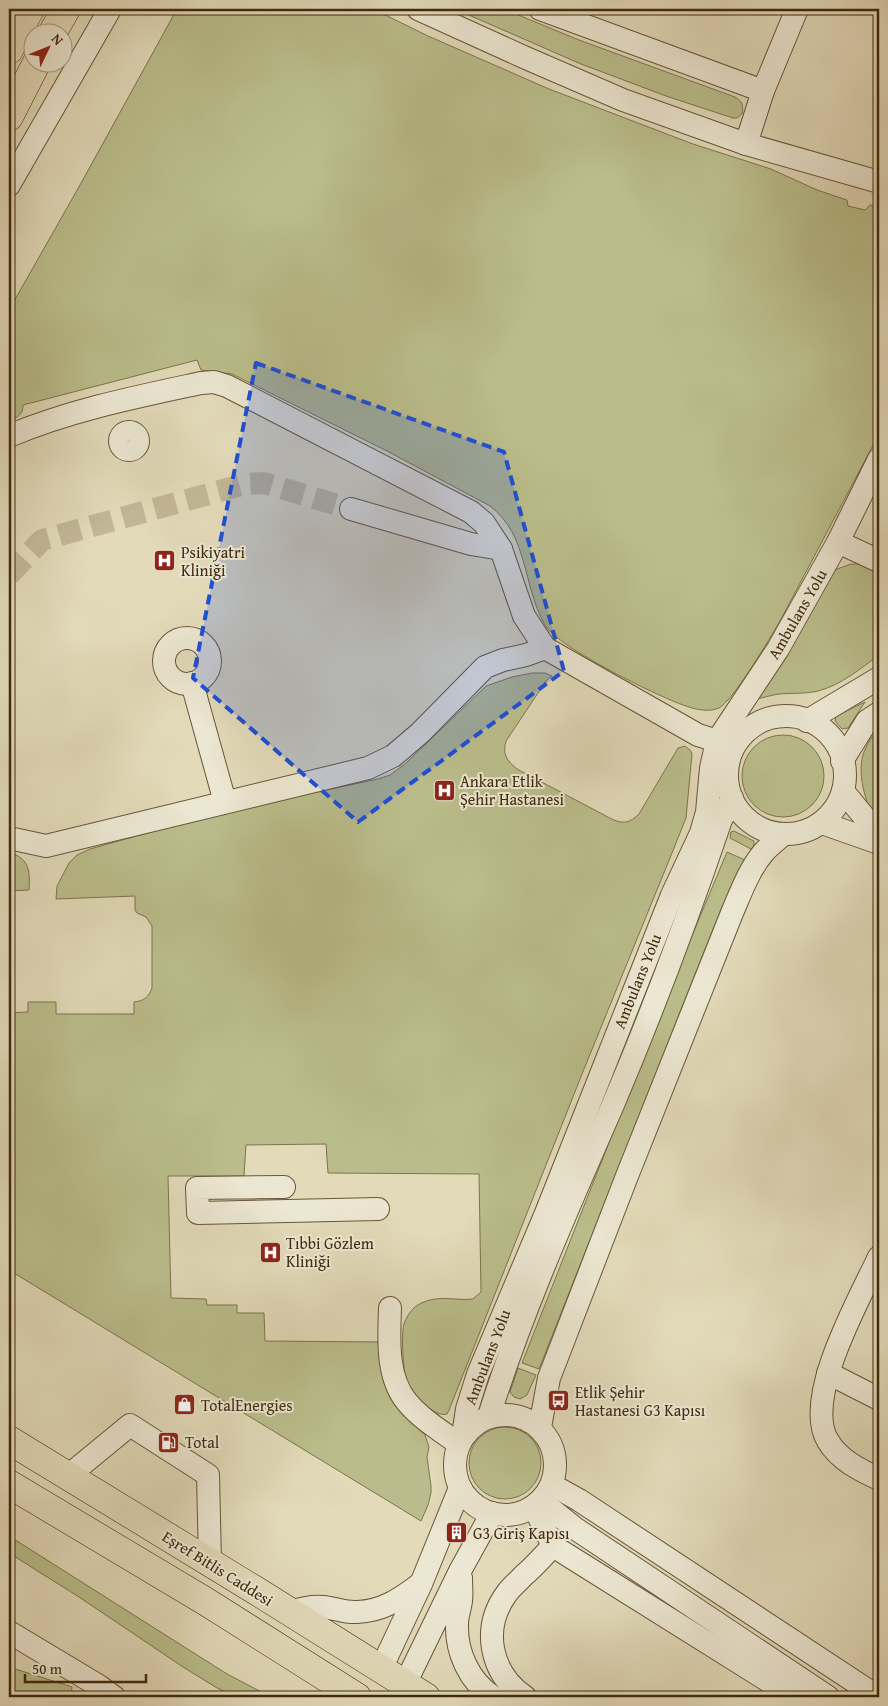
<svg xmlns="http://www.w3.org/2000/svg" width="888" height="1706" viewBox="0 0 888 1706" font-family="'Gentium Book Plus',serif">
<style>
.green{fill:#babd8b;stroke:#7d744c}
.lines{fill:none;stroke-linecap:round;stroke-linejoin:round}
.minor-tunnel{stroke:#c2b797;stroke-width:22;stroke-dasharray:22 11;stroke-linecap:butt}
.minor-casing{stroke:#685638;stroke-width:24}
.major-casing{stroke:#402a0d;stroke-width:29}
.minor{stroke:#ece7d2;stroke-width:22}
.major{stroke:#e2dab9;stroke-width:28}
.marked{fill:#1d4ed8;fill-opacity:0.2;stroke:#1d4ed8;stroke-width:4;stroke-dasharray:10 6;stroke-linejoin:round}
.labels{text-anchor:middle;stroke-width:4;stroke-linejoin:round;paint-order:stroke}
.poi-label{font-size:16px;fill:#402a0d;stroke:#ece7d2;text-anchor:start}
.street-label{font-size:16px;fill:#402a0d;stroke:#ece7d2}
</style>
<rect width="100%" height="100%" fill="#e2dab9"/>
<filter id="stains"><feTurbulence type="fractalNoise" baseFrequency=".004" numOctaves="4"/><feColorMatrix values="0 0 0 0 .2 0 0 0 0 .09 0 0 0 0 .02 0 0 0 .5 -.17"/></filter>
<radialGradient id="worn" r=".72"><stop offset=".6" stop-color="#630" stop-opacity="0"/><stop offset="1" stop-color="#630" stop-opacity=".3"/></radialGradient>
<g class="green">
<path d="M177 9H373L428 36 549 89 693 144 771 169 817 190 847 200 848 206 865 210 870 205 879 206V434L780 621C770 638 733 701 719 708 710 712 698 710 689 707 662 699 557 647 545 625 522 585 529 536 490 506L389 452 232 374 201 370 197 360 23 405C23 415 18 417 9 421V310L80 185Z"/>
<path d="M455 9H504L579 40 735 97C742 101 744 106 742 114L737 118H733L666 96 581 64Z"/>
<path d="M851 564H863L879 571V655C860 669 841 685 818 691 805 694 792 693 779 694 771 695 763 698 756 699L828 579 837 569Z"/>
<path d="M532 673H545L552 676 546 681 506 741C502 754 507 761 517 769L606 816C619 823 627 826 639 814L678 748 685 746 690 750 692 754 686 818 672 853 584 1069 449 1410 447 1414C433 1418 412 1393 407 1382 403 1371 401 1335 404 1324 407 1315 414 1305 424 1302 440 1295 457 1301 473 1299L481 1292 479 1174 328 1173 326 1144 246 1145 244 1176H168L171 1298 206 1299 207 1305H237V1313H264L265 1341 382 1342 392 1397 402 1414 425 1435 429 1447 427 1457 431 1486V1493L428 1505 421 1521 9 1270V1013L28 1012V1002H56V1014H134V1002C144 1001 149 997 152 988V926L146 917 137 913 135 910V896L56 899 57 886 69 863 77 855 90 849 215 814 378 779 390 775 405 764 486 686 512 677Z"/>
<path d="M865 702 848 728 842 729 835 721 836 716Z"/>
<path d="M879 727V823C866 809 857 774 863 755 866 745 873 735 879 727Z"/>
<circle cx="783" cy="776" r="41"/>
<path d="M734 831 754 841V847L751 849 730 838 731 832Z"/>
<path d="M9 852C30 859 30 871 29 890L9 891Z"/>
<path d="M727 852 745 860 737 873 722 907 686 997 539 1369 522 1363 670 988Z"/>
<path d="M518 1368 536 1375 527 1395 520 1399 514 1397 510 1392Z"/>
<circle cx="505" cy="1463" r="36"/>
<path d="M9 1536 227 1674 271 1697H237L217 1688 183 1667 79 1597 9 1553Z"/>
<path d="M9 1667 72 1687 71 1697H9Z"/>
</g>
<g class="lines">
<path class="minor-tunnel" d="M9 575 42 540 245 484 264 483 351 509"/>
<defs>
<g id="minor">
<path d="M418 9 526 58 623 100 746 144 879 182"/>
<path d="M540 9 763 91"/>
<path d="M746 144 763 91 797 9"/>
<path d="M9 185 110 9"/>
<circle cx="129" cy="441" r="9"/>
<path d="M9 436C71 410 136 397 201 383L214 382 227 386 471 512 484 523 501 549 524 616 545 648 698 735 717 741H737"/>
<path d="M351 509 471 544 501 549"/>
<path d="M838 542 879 561"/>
<circle cx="187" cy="661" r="23"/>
<path d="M192 683 225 802"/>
<circle cx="786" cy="775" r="59"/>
<path d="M807 721 879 678"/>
<path d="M842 761 867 721 879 713"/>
<path d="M843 791 879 835"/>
<path d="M822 823 879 843"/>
<path d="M9 838 46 846 368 768 393 756 420 733 485 667 503 660 526 655 545 648"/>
<path d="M284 1187 197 1188 198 1213 378 1209"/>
<path d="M879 1257C860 1298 802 1399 828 1441 839 1460 860 1470 879 1479"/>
<path d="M390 1308C389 1338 386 1377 407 1402 421 1419 441 1431 459 1444"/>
<path d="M828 1373 879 1399"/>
<circle cx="505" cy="1465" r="50"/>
<path d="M489 1416C522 1311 568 1208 612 1107 652 1013 688 917 721 820L732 798"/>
<path d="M540 1427 549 1378 627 1176 732 913C741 892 749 870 763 853 769 846 777 840 784 834"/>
<path d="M463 1436 467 1409 478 1374 546 1213 672 895 701 833 707 812 711 768 717 741 778 649 838 542 879 459"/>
<path d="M68 1476 130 1425 208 1475 210 1563"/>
<path d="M552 1485 579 1500 878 1697"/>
<path d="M541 1501 576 1529 828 1697"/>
<path d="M534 1507 553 1546 794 1697"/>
<path d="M461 1578C461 1586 462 1594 461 1601 460 1609 457 1616 457 1624 456 1652 469 1681 493 1697"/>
<path d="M289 1612C300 1609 311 1606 323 1607 335 1608 345 1613 357 1612 383 1611 400 1599 420 1584"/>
<path d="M9 1632 99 1686 114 1697"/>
<path d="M381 1669 421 1584 460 1488"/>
<path d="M405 1684 460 1571 492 1513"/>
<path d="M525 1697C490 1673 481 1628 507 1593 512 1586 518 1582 523 1576 534 1567 543 1556 553 1546"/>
</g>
<g id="major">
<path d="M53 32 66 9"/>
<path d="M9 50 30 9"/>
<path d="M9 117 37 62"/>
<path d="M9 1440 255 1590 426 1697"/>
<path d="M9 1484 205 1601 357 1697"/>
</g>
</defs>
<use href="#minor" class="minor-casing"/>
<use href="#major" class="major-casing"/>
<use href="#minor" class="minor"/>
<use href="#major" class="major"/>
</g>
<path class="marked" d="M256 363 504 452 564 671 358 822 193 678Z"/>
<defs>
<symbol id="hospital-square" viewBox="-11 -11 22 22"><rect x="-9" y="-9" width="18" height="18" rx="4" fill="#8f2418" stroke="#ece7d2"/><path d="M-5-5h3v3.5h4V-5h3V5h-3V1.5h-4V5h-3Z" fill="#fff"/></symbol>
<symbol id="bus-square" viewBox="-11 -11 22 22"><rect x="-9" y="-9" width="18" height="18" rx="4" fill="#8f2418" stroke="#ece7d2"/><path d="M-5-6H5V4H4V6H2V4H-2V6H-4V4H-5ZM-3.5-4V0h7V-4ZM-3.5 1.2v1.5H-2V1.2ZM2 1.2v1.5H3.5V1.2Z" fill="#fff"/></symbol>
<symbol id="shop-square" viewBox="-11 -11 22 22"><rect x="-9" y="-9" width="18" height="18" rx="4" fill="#8f2418" stroke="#ece7d2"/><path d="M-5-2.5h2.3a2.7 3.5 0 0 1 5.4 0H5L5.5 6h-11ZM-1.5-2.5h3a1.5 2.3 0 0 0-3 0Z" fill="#fff"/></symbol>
<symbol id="fuel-square" viewBox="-11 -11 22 22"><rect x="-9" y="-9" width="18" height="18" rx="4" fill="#8f2418" stroke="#ece7d2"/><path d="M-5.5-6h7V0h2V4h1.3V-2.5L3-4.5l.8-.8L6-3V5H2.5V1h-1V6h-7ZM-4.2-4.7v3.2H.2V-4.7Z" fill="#fff"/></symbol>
<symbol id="building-square" viewBox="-11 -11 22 22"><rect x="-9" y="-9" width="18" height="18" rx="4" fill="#8f2418" stroke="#ece7d2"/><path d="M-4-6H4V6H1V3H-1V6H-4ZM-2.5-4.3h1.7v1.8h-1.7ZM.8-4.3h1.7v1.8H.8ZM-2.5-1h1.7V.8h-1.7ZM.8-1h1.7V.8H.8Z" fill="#fff"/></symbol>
</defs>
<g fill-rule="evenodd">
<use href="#hospital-square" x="152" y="548" width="25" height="25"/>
<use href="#hospital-square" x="432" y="778" width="25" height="25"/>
<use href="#hospital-square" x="258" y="1240" width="25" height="25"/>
<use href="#bus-square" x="546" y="1388" width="25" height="25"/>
<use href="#shop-square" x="172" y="1392" width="25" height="25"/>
<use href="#fuel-square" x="156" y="1430" width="25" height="25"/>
<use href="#building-square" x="444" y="1520" width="25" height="25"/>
</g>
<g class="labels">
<g class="poi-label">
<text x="181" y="558">Psikiyatri<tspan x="181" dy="18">Kliniği</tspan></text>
<text x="460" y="787">Ankara Etlik<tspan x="460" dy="18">Şehir Hastanesi</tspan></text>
<text x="286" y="1249">Tıbbi Gözlem<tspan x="286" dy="18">Kliniği</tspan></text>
<text x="575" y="1398">Etlik Şehir<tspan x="575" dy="18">Hastanesi G3 Kapısı</tspan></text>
<text x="201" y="1411">TotalEnergies</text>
<text x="185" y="1448">Total</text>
<text x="473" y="1539">G3 Giriş Kapısı</text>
</g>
<g class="street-label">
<text transform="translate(797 614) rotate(-60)" y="6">Ambulans Yolu</text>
<text transform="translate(637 981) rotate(-68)" y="6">Ambulans Yolu</text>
<text transform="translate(487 1357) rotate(-69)" y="6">Ambulans Yolu</text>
<text transform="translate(218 1568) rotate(32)" y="6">Eşref Bitlis Caddesi</text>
</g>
</g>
<rect width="888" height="1706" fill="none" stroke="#e2dab9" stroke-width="30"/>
<rect x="10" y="10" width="868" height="1686" fill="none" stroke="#402a0d" stroke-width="2.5"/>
<rect x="15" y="15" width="858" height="1676" fill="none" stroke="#402a0d"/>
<g transform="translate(48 48) rotate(47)"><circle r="24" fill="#ece7d2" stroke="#a79b83"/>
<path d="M0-4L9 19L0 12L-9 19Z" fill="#8f2418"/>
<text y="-8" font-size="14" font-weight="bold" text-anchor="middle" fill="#402a0d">N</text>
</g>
<path d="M25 1674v8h121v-8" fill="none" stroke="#402a0d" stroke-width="2.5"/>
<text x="32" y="1674" font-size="15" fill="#402a0d" stroke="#ece7d2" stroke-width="4" paint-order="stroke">50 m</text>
<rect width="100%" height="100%" filter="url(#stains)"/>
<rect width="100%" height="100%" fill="url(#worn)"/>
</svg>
